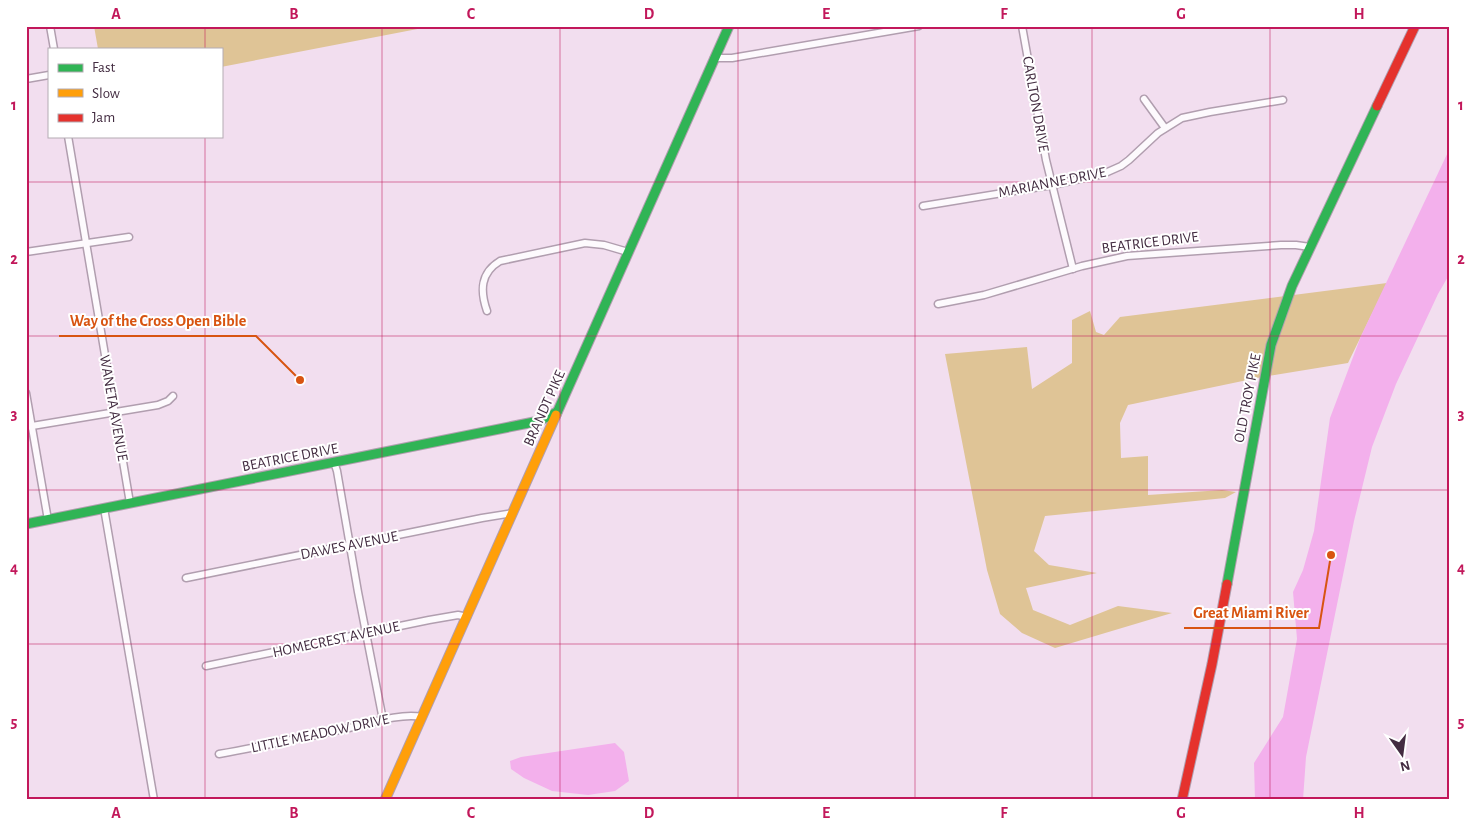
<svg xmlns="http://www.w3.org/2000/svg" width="1475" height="826" viewBox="0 0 1475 826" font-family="'Alegreya Sans',sans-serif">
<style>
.green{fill:#dfc496}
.water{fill:#f3b0ec}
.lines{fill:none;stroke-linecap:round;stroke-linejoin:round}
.street-casing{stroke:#b19eaf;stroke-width:9}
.fast-casing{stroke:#b19eaf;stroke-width:11}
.slow-casing{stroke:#b19eaf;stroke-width:11}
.jam-casing{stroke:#b19eaf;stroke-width:11}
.street{stroke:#fdfafd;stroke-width:6}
.fast{stroke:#30b455;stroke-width:9}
.slow{stroke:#ff9f0a;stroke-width:9}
.jam{stroke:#e5322d;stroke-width:9}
.grid{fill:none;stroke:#c2185b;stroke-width:1;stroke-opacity:0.55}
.labels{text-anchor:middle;stroke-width:4;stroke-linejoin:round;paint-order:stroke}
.street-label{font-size:15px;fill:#432c41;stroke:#fff}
.leader{fill:none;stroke:#d85411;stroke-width:2}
.callout-dot{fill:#d85411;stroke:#fff;stroke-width:2}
.callout-label{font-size:16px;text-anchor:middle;font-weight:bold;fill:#d85411;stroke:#fff;stroke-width:4;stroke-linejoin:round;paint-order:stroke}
.neatline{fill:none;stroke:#c2185b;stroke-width:2}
.grid-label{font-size:16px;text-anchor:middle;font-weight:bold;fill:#c2185b}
</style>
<rect width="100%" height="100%" fill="#f2deef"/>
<g class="green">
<path d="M94 26H433L221 67V49H98Z"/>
<path d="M1387 283 1348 363 1257 378 1128 405 1120 423 1121 458 1148 456V495L1222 490 1236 492 1225 498 1045 516 1034 551 1049 565 1097 573 1026 588 1033 610 1070 625 1118 606 1172 613 1055 648 1022 633 1000 614 987 570 945 354 1027 347 1032 389 1072 363V320L1090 311 1096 332 1104 335 1120 317Z"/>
</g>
<g class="water">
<path d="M1449 150V275L1438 294 1396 384 1372 447 1354 521 1306 757 1303 800H1255L1254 763 1283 717 1297 639 1293 592 1303 570 1314 531 1330 418 1361 336Z"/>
<path d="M615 743 624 752 629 781 615 791 588 795 552 791 524 778 511 769 510 761 521 757Z"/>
</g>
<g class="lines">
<defs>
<g id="street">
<path d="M50 26 54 49"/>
<path d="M1022 26 1046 160 1073 269"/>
<path d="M714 58H732L919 26"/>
<path d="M26 79 49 75"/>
<path d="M1144 99 1165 128"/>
<path d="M68 136 130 503"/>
<path d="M923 206 1052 185 1103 174 1121 166 1129 160 1158 133 1182 118 1210 112 1283 100"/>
<path d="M26 252 129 237"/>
<path d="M938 304 984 295 1082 266 1127 256 1281 245H1296L1310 247"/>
<path d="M487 311C480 291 480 273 500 261L585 243 604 245 628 252"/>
<path d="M26 393 48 520"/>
<path d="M26 427 158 405 168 401 173 396"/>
<path d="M334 462 337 471 358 592 383 720"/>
<path d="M104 508 154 800"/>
<path d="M186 578 482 518 513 513"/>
<path d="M206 666 429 620 458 615 467 617"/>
<path d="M219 754C263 746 306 737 349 728 371 723 400 713 422 717"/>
</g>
<g id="fast">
<path d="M556 415 729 26"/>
<path d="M26 524 539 421 557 412"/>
<path d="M1227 584 1271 345 1292 286 1377 106"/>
</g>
<path id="slow" d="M385 800 556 415"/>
<g id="jam">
<path d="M1377 106 1415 26"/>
<path d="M1182 800 1212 664 1227 584"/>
</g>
</defs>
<use href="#street" class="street-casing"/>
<use href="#fast" class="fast-casing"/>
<use href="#slow" class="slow-casing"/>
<use href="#jam" class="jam-casing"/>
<use href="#street" class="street"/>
<use href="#fast" class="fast"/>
<use href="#slow" class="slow"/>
<use href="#jam" class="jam"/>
</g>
<path class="grid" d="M205 26V49M382 26V800M560 26V800M738 26V800M915 26V800M1092 26V800M1270 26V800M205 136V800M26 182H1449M26 336H1449M26 490H1449M26 644H1449"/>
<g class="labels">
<g class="street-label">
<text transform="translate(1036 104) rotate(80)" y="5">CARLTON DRIVE</text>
<text transform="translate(1052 182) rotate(-11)" y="5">MARIANNE DRIVE</text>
<text transform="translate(1150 242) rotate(-7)" y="5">BEATRICE DRIVE</text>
<text transform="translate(1247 398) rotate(-79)" y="5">OLD TROY PIKE</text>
<text transform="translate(114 408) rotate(80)" y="5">WANETA AVENUE</text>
<text transform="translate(544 408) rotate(-66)" y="5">BRANDT PIKE</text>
<text transform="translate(290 457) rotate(-11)" y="5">BEATRICE DRIVE</text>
<text transform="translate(349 545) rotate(-11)" y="5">DAWES AVENUE</text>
<text transform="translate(336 639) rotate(-12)" y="5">HOMECREST AVENUE</text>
<text transform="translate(320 733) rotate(-12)" y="5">LITTLE MEADOW DRIVE</text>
</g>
</g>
<path class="leader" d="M300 380L256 336H59M1331 555L1319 628H1184"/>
<g class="callout-dot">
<circle cx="300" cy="380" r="5"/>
<circle cx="1331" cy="555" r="5"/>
</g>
<g class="callout-label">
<text x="158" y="326">Way of the Cross Open Bible</text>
<text x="1251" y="618">Great Miami River</text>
</g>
<rect width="1475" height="826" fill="none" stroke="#ffffff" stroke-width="55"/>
<rect x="48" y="48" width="175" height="90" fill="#ffffff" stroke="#b4abb3"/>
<rect x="58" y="64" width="25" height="8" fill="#30b455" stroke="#b4abb3"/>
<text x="92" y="72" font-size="15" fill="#432c41">Fast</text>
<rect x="58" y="89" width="25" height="8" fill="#ff9f0a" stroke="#b4abb3"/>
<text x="92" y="98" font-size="15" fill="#432c41">Slow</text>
<rect x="58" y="114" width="25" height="8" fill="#e5322d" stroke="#b4abb3"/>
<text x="92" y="122" font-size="15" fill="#432c41">Jam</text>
<g transform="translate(1402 754) rotate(166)" stroke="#ffffff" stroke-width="4" paint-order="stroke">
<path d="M0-4L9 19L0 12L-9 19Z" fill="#432c41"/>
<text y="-8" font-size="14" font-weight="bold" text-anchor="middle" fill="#432c41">N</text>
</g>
<rect x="28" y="28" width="1420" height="770" class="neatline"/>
<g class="grid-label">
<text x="116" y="19">A</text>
<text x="294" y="19">B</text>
<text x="471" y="19">C</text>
<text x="649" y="19">D</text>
<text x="826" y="19">E</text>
<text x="1004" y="19">F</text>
<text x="1181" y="19">G</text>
<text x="1359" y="19">H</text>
<text x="14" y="110">1</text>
<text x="1461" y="110">1</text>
<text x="14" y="264">2</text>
<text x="1461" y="264">2</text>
<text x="14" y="419">3</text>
<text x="1461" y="419">3</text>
<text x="14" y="573">4</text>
<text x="1461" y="573">4</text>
<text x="14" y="727">5</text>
<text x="1461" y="727">5</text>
<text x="116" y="818">A</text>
<text x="294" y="818">B</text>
<text x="471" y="818">C</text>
<text x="649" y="818">D</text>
<text x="826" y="818">E</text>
<text x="1004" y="818">F</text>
<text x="1181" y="818">G</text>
<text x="1359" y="818">H</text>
</g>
</svg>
